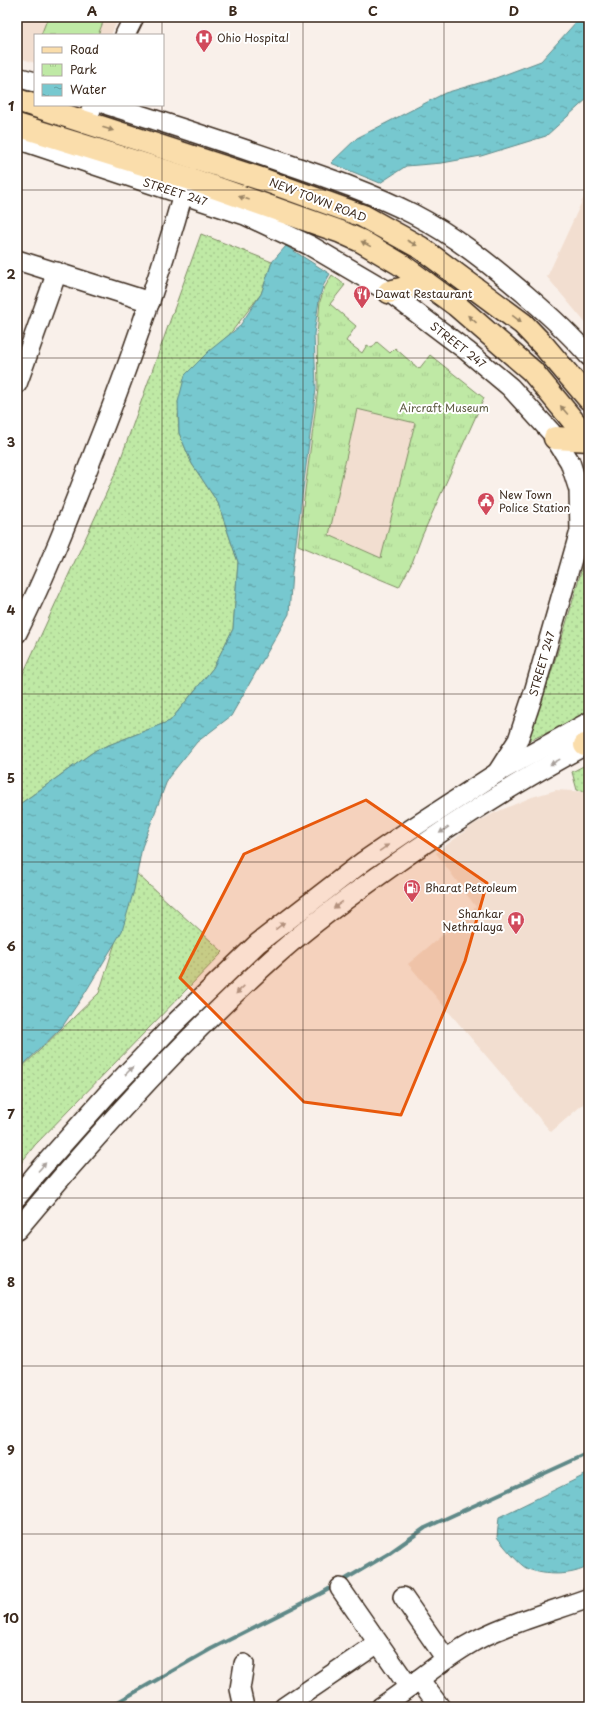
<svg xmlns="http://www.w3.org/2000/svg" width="606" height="1724" viewBox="0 0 606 1724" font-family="'Playpen Sans',sans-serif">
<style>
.built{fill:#f2ded0}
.grass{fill:url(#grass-dots);stroke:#7d8a62}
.park{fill:url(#park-tufts);stroke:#7d8a62;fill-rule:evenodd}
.garden{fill:#bfe9a5;stroke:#7d8a62}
.water{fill:url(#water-ripples);stroke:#5f8988}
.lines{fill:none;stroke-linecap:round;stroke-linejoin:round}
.stream{stroke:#5f8988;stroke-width:4}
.minor-casing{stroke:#3b2a1e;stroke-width:22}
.major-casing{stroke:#3b2a1e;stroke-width:25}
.minor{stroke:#fff;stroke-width:19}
.major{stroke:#faddab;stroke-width:22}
.oneway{fill:#9a8464}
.oneway2{fill:#a79f9a}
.marked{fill:#e8590c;fill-opacity:0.2;stroke:#e8590c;stroke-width:3;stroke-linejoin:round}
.grid{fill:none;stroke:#3b2a1e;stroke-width:1;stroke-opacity:0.55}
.labels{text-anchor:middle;stroke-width:4;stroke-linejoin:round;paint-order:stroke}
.poi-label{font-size:11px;fill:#3b2a1e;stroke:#fff;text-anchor:start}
.street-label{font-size:11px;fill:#3b2a1e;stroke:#fff}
.park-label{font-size:11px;fill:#5c5a40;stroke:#fff}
.neatline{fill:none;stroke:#3b2a1e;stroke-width:1.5}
.grid-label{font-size:13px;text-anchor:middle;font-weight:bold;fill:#3b2a1e}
</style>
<defs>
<pattern id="grass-dots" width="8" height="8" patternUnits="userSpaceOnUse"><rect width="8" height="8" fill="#bfe9a5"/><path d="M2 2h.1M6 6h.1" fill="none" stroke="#a5c88e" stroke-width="1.8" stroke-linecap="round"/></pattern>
<pattern id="park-tufts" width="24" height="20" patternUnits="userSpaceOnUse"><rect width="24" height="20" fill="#bfe9a5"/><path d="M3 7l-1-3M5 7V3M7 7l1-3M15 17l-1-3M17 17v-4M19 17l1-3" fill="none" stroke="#a5c88e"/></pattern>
<pattern id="water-ripples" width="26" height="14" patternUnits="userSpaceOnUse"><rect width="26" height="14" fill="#77c8cf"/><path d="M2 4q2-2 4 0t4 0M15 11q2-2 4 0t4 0" fill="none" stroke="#63a3a7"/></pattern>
</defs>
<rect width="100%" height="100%" fill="#f9f0ea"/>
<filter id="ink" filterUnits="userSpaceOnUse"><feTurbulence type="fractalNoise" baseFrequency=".025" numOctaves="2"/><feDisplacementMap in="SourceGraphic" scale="8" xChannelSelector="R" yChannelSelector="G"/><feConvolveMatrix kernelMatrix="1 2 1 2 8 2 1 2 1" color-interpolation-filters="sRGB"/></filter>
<g filter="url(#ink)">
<g class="built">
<path d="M17 17H119L111 35H35V63L17 57Z"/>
<path d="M589 186V327L547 277Z"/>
<path d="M357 409 415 423 382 558 329 535Z"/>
<path d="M556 790 589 792V1099L551 1132 408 964 476 907 436 853 473 825 494 813 532 797Z"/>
</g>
<g class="grass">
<path d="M201 234 272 262 261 294 229 335 209 352 178 415 179 433 192 464 218 503 238 562 233 629 213 668 170 721 96 750 17 806V687L116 472Z"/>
<path d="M589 530V710L562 726 528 741C544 696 558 652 571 607 578 582 586 556 589 530Z"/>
<path d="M589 763V792L577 790 572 772Z"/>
<path d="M137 874 223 952 35 1145 17 1168V1072L99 993Z"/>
</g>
<path class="park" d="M332 275 345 285 330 304 356 326 346 341 362 353 367 345 372 348 377 342 390 353 395 348 419 369 430 355 484 398 422 536 412 563 399 587 298 545 318 389 317 335 320 301 325 287ZM357 409 415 423 381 558 329 535Z"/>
<path class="garden" d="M48 17H105L98 35H41Z"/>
<g class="water">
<path d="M579 17H589V97L546 136 481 156 442 163 406 166 380 183 331 163 357 138 445 93 493 79 541 61 577 21Z"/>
<path d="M286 246 330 274 323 286 319 300 314 334 316 389 292 573 289 614 231 716 197 742 168 778 142 847 134 890 122 931 85 993 62 1027 17 1071V806L96 750 170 721 213 668 233 629 238 562 218 503 192 464 179 433 178 402 185 375 209 351 239 327 261 294 272 262Z"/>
<path d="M589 1473V1566C572 1576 546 1576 528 1569 520 1566 503 1545 497 1537L499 1517Z"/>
</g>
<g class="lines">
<path class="stream" d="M109 1707 211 1649 322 1593 388 1554 425 1528 589 1453"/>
<defs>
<g id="minor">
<path d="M125 35 134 17"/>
<path d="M17 77 35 82"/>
<path d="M108 105C169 124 230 144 290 165 331 179 374 194 413 214 454 235 491 265 526 295 548 314 570 334 589 356"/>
<path d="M86 122 93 105"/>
<path d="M17 139 245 215 309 245 389 292 467 351 510 387 551 432 570 462 579 490 580 531 534 692 518 740 497 773"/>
<path d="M17 260 150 302"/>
<path d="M17 384 57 272"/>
<path d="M17 633C47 574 71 512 95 450 130 362 161 274 186 183"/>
<path d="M17 1197 37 1173 109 1092 177 1021 258 943 364 861 408 831 497 773 589 722"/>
<path d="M17 1230C96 1135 180 1042 272 959 304 930 339 904 374 879 443 829 514 783 589 743"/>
<path d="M340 1588 409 1687"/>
<path d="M403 1597 446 1659"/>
<path d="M244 1664 240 1689 244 1707"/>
<path d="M419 1679 440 1707"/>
<path d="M284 1707 378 1643"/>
<path d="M381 1707C410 1688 436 1664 466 1646 500 1625 551 1612 589 1598"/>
</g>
<g id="major">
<path d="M17 100 264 180 363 216 421 248 523 324 544 346 589 399"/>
<path d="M17 125 188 178 341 232 361 241 400 264 456 305 532 371 589 440"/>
<path d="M389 292 426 283"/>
<path d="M555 438 589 440"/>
<path d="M585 745H589"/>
</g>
</defs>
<use href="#minor" class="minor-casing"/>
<use href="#major" class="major-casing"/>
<use href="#minor" class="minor"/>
<use href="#major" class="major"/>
</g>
<defs><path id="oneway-solid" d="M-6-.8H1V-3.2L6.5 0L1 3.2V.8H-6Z"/></defs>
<g class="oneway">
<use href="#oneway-solid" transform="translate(108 129) rotate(18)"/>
<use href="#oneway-solid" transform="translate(244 198) rotate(-161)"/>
<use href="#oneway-solid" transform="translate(412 243) rotate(28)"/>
<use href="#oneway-solid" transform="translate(366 244) rotate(-151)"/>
<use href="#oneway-solid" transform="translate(472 319) rotate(-139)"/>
<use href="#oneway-solid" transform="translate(517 319) rotate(37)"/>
<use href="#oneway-solid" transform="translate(564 410) rotate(-130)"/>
</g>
<g class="oneway2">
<use href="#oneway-solid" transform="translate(555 762) rotate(151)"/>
<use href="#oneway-solid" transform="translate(444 830) rotate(146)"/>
<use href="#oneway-solid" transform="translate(384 848) rotate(-35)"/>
<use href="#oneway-solid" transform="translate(338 905) rotate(144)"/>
<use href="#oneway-solid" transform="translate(280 926) rotate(-38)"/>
<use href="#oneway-solid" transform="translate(240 990) rotate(136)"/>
<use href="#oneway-solid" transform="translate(129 1071) rotate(-46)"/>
<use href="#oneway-solid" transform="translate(42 1167) rotate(-48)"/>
</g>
</g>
<path class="marked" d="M366 800 487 883 465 961 401 1115 304 1102 180 978 244 854Z"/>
<path class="grid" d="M162 17V35M303 17V1707M444 17V1707M162 105V1707M17 190H589M17 358H589M17 526H589M17 694H589M17 862H589M17 1030H589M17 1198H589M17 1366H589M17 1534H589"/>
<defs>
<symbol id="hospital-pin" viewBox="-11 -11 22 30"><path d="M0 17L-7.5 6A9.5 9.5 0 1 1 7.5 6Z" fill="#d1495b" stroke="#fff"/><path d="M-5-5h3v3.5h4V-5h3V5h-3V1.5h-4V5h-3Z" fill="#fff"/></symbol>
<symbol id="restaurant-pin" viewBox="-11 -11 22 30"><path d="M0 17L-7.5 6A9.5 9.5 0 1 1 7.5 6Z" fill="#d1495b" stroke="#fff"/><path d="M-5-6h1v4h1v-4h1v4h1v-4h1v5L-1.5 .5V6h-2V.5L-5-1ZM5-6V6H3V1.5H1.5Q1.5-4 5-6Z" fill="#fff"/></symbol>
<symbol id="civic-pin" viewBox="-11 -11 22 30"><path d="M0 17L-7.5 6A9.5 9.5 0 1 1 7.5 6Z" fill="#d1495b" stroke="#fff"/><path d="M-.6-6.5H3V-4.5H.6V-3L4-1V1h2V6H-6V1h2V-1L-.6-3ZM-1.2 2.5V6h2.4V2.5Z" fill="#fff"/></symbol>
<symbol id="fuel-pin" viewBox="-11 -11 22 30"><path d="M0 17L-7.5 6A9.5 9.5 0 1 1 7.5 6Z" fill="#d1495b" stroke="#fff"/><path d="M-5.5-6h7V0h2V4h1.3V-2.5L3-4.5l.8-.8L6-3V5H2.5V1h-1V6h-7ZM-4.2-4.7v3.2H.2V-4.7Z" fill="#fff"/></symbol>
</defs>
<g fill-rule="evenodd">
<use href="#hospital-pin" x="194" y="28" width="20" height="27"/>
<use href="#restaurant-pin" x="352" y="284" width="20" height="27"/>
<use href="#civic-pin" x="476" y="491" width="20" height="27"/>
<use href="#fuel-pin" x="402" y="878" width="20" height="27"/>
<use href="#hospital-pin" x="506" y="910" width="20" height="27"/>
</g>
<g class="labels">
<g class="poi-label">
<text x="217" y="42">Ohio Hospital</text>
<text x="375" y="298">Dawat Restaurant</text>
<text x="499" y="499">New Town<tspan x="499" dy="13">Police Station</tspan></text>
<text x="425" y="892">Bharat Petroleum</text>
<text x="503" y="918" text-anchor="end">Shankar<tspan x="503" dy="13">Nethralaya</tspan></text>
</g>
<g class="street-label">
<text transform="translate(175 192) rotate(18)" y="4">STREET 247</text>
<text transform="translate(318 200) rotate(21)" y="4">NEW TOWN ROAD</text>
<text transform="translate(458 345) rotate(38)" y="4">STREET 247</text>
<text transform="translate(542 664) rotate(-74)" y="4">STREET 247</text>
</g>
<g class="park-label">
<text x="444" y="412">Aircraft Museum</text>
</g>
</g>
<rect width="606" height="1724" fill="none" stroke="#fff" stroke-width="44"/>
<rect x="34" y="34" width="130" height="72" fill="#ffffff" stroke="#b1aaa5"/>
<rect x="42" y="47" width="20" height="6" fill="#faddab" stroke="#b1aaa5"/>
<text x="70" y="54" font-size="12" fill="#3b2a1e">Road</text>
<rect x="42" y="64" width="20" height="12" fill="url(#park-tufts)" stroke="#b1aaa5"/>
<text x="70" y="74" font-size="12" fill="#3b2a1e">Park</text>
<rect x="42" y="84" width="20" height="12" fill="url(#water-ripples)" stroke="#b1aaa5"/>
<text x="70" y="94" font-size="12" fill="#3b2a1e">Water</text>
<rect x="22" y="22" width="562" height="1680" class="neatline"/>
<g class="grid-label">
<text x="92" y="16">A</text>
<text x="233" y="16">B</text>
<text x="373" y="16">C</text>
<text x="514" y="16">D</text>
<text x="11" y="111">1</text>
<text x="11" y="279">2</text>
<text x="11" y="447">3</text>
<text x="11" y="615">4</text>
<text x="11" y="783">5</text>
<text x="11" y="951">6</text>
<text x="11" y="1119">7</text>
<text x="11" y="1287">8</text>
<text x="11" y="1455">9</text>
<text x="11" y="1623">10</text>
</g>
</svg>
